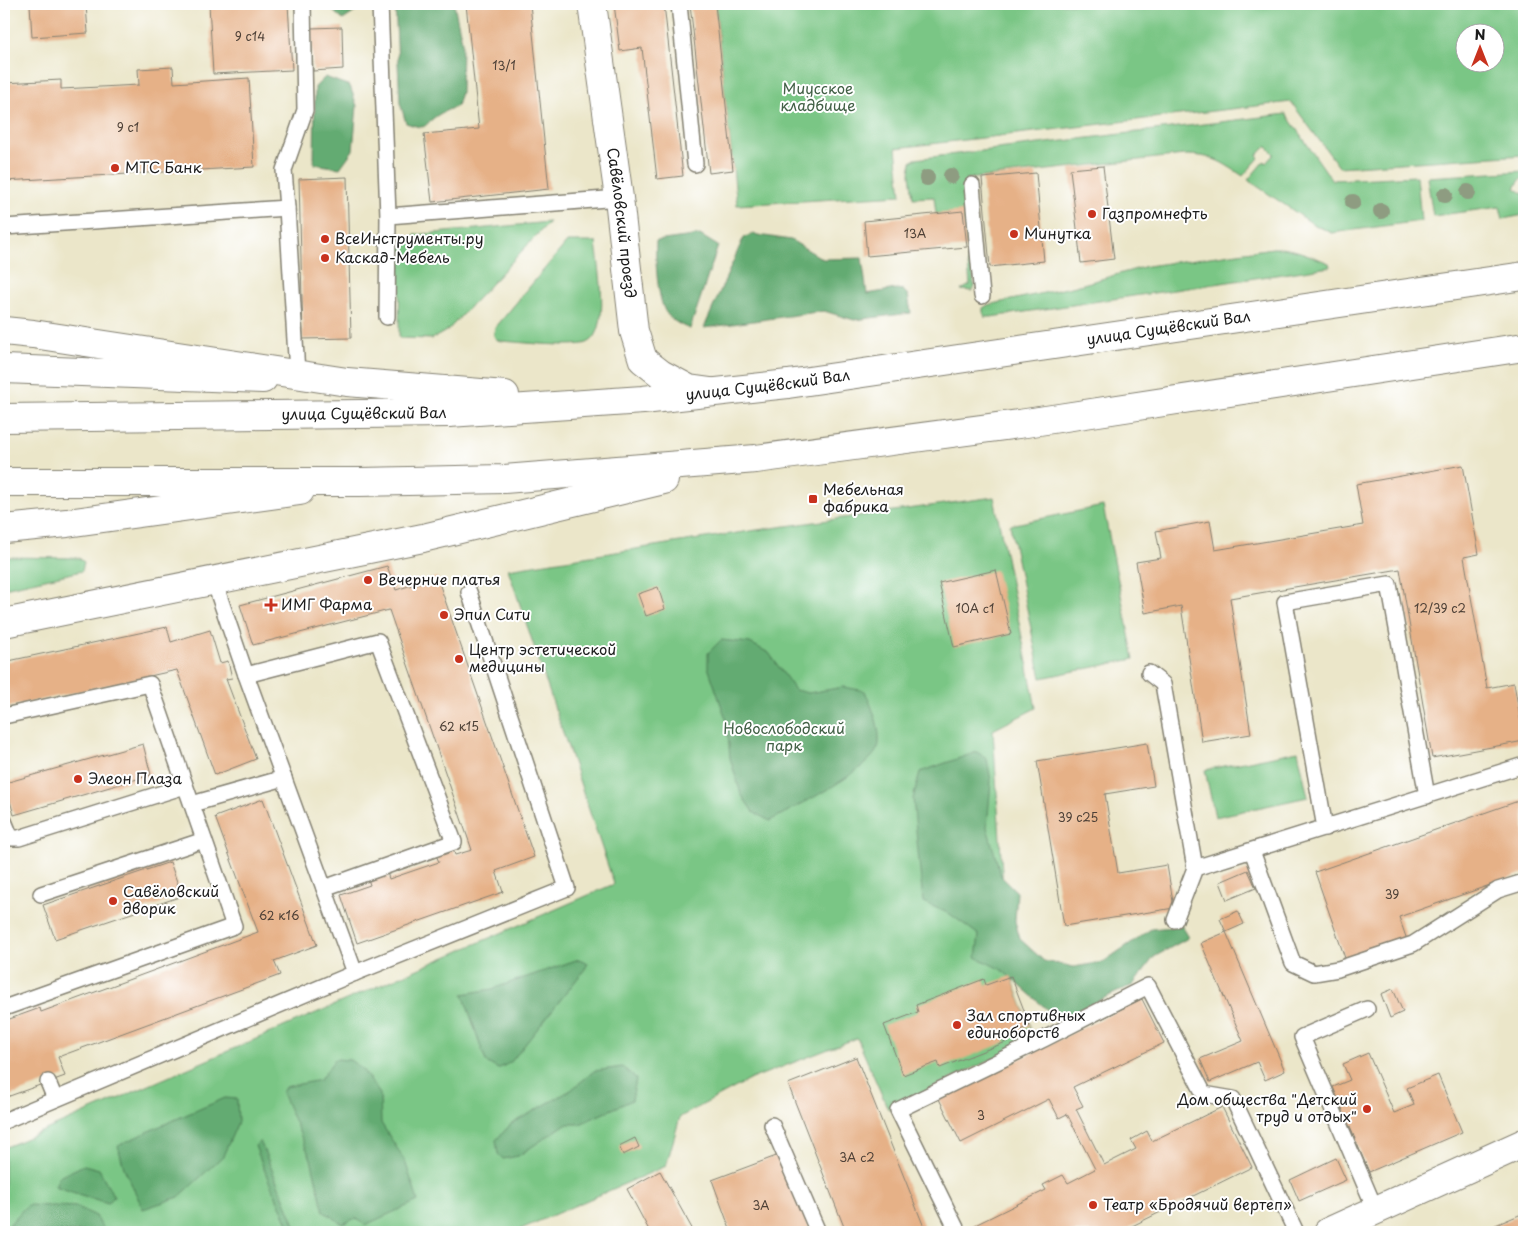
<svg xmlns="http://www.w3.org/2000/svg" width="1528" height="1236" viewBox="0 0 1528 1236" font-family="'Playpen Sans',sans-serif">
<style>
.green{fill:#7ac685;stroke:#4b7150;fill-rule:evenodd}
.forest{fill:#63ab72;stroke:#406447}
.building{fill:#e6b187}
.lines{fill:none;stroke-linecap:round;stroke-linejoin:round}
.lane-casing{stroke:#848172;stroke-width:18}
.street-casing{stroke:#848172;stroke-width:30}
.secondary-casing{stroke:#848172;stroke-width:30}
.primary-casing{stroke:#848172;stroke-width:30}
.lane{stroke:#fff;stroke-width:15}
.street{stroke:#fff;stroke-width:28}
.secondary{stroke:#fff;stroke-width:28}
.primary{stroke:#fff;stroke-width:28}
.tree{fill:#8e9c81}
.poi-dot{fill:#c8321e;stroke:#fff;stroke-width:2}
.labels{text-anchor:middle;stroke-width:4;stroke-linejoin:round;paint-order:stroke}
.number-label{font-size:12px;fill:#4e4137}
.park-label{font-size:15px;fill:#426046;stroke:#fff}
.poi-label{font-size:15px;fill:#1c1c1c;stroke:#fff;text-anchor:start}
.street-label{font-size:15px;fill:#1c1c1c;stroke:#fff}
</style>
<rect width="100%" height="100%" fill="#fff"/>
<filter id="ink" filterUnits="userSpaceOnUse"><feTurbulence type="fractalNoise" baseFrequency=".02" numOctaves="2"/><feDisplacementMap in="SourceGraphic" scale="10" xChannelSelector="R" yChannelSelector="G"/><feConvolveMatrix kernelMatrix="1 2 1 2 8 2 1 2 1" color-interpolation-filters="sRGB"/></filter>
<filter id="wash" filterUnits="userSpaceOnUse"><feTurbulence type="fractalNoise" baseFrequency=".0096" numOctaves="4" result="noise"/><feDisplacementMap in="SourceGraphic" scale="20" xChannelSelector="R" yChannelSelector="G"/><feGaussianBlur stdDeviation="1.12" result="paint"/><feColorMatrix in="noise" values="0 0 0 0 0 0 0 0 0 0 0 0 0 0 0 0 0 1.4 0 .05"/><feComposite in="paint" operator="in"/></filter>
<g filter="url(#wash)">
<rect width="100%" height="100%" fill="#ebe6c9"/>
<g class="green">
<path d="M715 4H1524V155L1339 167 1291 102 896 148 901 195 737 205ZM1466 32H1496V62H1466Z"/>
<path d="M1286 114 1332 180 1417 176 1421 221 1332 233 1313 224 1248 180 1264 161 1266 163 1274 154 1266 146 1257 156 1259 158 1243 176C1220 161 1212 155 1184 155L966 179 974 286 972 291 961 290 970 285 963 212 936 214 934 197 913 198 910 174 911 162 915 159Z"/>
<path d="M1524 171V178L1519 181 1515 188 1524 194V215L1503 219 1500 207 1433 216 1427 177Z"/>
<path d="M549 222 448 330 432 339 399 338 400 249 414 235Z"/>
<path d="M567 242H596C598 263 612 334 587 343 572 348 519 342 500 341 493 338 493 335 495 328Z"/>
<path d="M1273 248C1293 247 1311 256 1329 263L1330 267 991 317H985L983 312V308L988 305 1076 286 1147 266Z"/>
<path d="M994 497 1036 708 993 730 1007 950 1011 976 1030 1026V1041L888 1109 857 1038 751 1079 680 1117 666 1166 514 1232H4V1148L614 884 508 569 750 531Z"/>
<path d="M1103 506 1134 659 1041 678 1010 525Z"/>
<path d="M4 557 79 558 84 562 82 571 4 588Z"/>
<path d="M1298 751 1308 797 1215 817 1205 770Z"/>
</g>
<g class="forest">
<path d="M332 4H356L355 12 343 20 333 11Z"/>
<path d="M395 4H454L462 41 461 92 457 106C451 109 444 111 438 115 421 126 430 131 406 123L400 103Z"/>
<path d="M325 77 350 86 357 106 353 150 340 168 314 164 315 87Z"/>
<path d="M752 234 791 240 823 259 862 258 867 294 896 289 903 290 908 295 911 313 854 320 824 311 704 328 742 241 745 237Z"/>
<path d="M700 235 718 246 690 329C682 326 672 321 667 314 657 302 655 257 656 241Z"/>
<path d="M721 640 750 643 769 653 795 690 808 693 844 687 865 691C872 708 880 724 879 743 878 768 792 808 770 821L753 812 741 794 730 758 727 722 708 667V653Z"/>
<path d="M977 752 987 759 991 781 987 827 1001 876 1017 892 1015 921 1020 939 1044 961 1074 967 1103 962 1151 929 1182 926 1188 938 1154 957 1133 985 1058 1019 1002 970 976 957 979 935 950 914 923 902 913 799 920 772Z"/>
<path d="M579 959 588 963 585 969 511 1062 498 1069 486 1062 463 994 492 989Z"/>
<path d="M335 1059 350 1060 362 1069 380 1094 381 1123 405 1161 418 1201 365 1225 356 1218 343 1224 324 1212 311 1159 282 1093 285 1087 320 1080Z"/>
<path d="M623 1067 636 1079 632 1100 580 1124H566L518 1156 503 1159 498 1154 496 1140 511 1124 571 1090 594 1071Z"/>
<path d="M225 1098 237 1099 238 1122 223 1156 179 1197 143 1209 124 1168 118 1146C153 1128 189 1114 225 1098Z"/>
<path d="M260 1141 298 1232H292L268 1179 255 1146Z"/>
<path d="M84 1165 99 1169 114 1197 108 1203 81 1195 55 1186 59 1177Z"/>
<path d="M27 1205 77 1207 96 1216 103 1229 100 1232H23L9 1225Z"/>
</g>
<g id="blocks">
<g class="building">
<path d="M30 4H86L88 33 32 37Z"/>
<path d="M209 4H288L292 70 213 74Z"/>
<path d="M466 4H530L549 189 432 202 424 134 479 129Z"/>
<path d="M614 4H664L683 176 657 179 642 48 620 51Z"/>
<path d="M690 4H715L733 170 709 173Z"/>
<path d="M342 27 343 69 313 71 311 28Z"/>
<path d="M173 67 174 83 249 78 254 167 4 181V83L61 80V89L139 85 138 69Z"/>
<path d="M1103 166 1114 259 1081 263 1070 169Z"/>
<path d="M1036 173 1044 261 990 267 982 178Z"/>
<path d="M347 177 351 338 303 339 299 179Z"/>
<path d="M963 211 967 247 867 256 864 221Z"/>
<path d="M1463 465 1479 554 1464 557 1487 688 1514 683 1524 741 1432 758 1400 569 1230 598 1251 734 1202 742 1181 606 1145 613 1136 562 1161 558 1156 531 1210 521 1215 550 1363 525 1356 484Z"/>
<path d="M387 566 396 590 437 577 534 857 496 871 503 892 357 943 341 895 370 885 368 879 387 872 389 879 439 862 436 855 453 849 455 855 472 850 389 610 253 645 240 605Z"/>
<path d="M996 570 1011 634 954 647 939 583Z"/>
<path d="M658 587 665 609 646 616 638 594Z"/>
<path d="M167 627 171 642 210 630 220 663 228 661 232 678 226 679 256 759 215 775 177 670 4 708V662Z"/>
<path d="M1147 743 1154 786 1105 794 1118 873 1167 865 1174 908 1064 926 1037 761Z"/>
<path d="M143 744 151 775 14 815 5 783Z"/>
<path d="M263 799 317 945 274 961 280 975 58 1057 65 1076 4 1098V1021L40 1008 41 1012 258 932 215 817Z"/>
<path d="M1524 799V873L1399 917 1407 940 1346 961 1315 872Z"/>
<path d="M170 862 182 896 55 939 43 905Z"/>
<path d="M1248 870 1256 888 1227 900 1220 882Z"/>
<path d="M1238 911 1244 924 1226 932 1220 919Z"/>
<path d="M1226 932 1285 1071 1265 1080 1257 1062 1210 1082 1200 1059 1243 1041 1201 943Z"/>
<path d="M1011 976 1030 1026 1004 1037 1006 1042 940 1068 938 1062 903 1075 884 1025 918 1012 916 1005 984 979 986 985Z"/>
<path d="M1393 989 1403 1012 1390 1018 1381 994Z"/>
<path d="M1142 999 1164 1043 1073 1087 1083 1106 1076 1109 1104 1165 1136 1149 1131 1140 1147 1131 1152 1141 1222 1107 1252 1167 1120 1232H976L973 1226 1046 1190 1043 1185 1063 1175 1068 1183 1095 1169 1067 1114 1059 1118 1049 1099 961 1143 939 1099Z"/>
<path d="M1368 1053 1394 1113 1414 1105 1407 1088 1438 1075 1462 1132 1369 1172 1333 1087 1350 1080 1343 1064Z"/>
<path d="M856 1057 926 1232H846L788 1084Z"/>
<path d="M635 1138 639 1147 623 1155 619 1146Z"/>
<path d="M779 1155 811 1232H731L712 1180Z"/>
<path d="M1336 1158 1346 1180 1299 1201 1290 1180Z"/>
<path d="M660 1171 694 1232H650L627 1189Z"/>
<path d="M1524 1213V1232H1479Z"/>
</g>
</g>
</g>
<g filter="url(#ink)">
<use href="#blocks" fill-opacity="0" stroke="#848172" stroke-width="1"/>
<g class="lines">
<defs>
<g id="lane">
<path d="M380 4 388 216 387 317"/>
<path d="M679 4 695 164"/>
<path d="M972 185 982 296"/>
<path d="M287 208 297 373"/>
<path d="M388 216 619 198"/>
<path d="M4 227 287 208 284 170 305 110 303 4"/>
<path d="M1149 673 1163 684 1195 868"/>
<path d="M246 675 378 641 454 842 324 888"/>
<path d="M4 716 150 684 234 926 4 1008"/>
<path d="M192 804 284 778"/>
<path d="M4 821 11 838H19L185 786"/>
<path d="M1325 828 1285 602 1389 584 1427 796"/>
<path d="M1252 851 1293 963 1314 973 1338 969 1413 944 1498 890 1524 882"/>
<path d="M41 894 204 840"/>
<path d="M1175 920 1195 868 1524 765"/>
<path d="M355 973 567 888 469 592"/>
<path d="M1367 1009 1302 1037 1376 1211"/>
<path d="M48 1082 55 1099"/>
<path d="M4 1121 355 973 246 675 214 581"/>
<path d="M772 1125 818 1232"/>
<path d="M958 1232 898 1110 1044 1039 1148 986 1204 1094 1233 1099 1296 1232"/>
</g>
<g id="street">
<path id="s1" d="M592 4 619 198 634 331 643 360 661 374 689 389 711 392"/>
<path d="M1328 1232 1524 1143"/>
</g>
<g id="secondary">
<path d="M4 369 263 379"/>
<path d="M4 529 67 523 300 491"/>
</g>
<g id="primary">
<path d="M4 331 33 334 347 382 505 395"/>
<path id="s2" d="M4 418 449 413 643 400 788 384 1524 276"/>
<path d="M4 482H360L504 479 756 459 1026 423 1524 347"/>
<path d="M4 623 423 538 664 480"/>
</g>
</defs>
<use href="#lane" class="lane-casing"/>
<use href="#street" class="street-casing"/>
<use href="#secondary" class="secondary-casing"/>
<use href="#primary" class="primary-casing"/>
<use href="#lane" class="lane"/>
<use href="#street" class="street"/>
<use href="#secondary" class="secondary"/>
<use href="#primary" class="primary"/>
</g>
<g class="tree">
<circle cx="951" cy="176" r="8"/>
<circle cx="927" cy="178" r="8"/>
<circle cx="1468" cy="192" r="8"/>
<circle cx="1445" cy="195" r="8"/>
<circle cx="1353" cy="202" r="8"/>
<circle cx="1381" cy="211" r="8"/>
</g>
</g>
<g class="poi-dot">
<circle cx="115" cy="168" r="5"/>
<circle cx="1092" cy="214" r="5"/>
<circle cx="1014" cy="234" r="5"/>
<circle cx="325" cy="239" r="5"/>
<circle cx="325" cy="258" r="5"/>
<rect x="808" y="494" width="10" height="10" rx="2.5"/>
<circle cx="368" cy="580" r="5"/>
<path d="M268.5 597.5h5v5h5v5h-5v5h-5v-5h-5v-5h5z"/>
<circle cx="444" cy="615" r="5"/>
<circle cx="459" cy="659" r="5"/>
<circle cx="78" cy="779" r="5"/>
<circle cx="113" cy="901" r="5"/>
<circle cx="957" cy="1025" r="5"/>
<circle cx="1367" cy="1109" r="5"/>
<circle cx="1093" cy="1205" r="5"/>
</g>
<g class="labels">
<g class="number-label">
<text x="250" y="41">9 с14</text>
<text x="504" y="70">13/1</text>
<text x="128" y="132">9 с1</text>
<text x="915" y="238">13А</text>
<text x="975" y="613">10А с1</text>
<text x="1440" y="613">12/39 с2</text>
<text x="459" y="731">62 к15</text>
<text x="1078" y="822">39 с25</text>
<text x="1392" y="899">39</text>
<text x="279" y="920">62 к16</text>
<text x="981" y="1120">3</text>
<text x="857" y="1162">3А с2</text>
<text x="761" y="1210">3А</text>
</g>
<g class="park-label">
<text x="818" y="94">Миусское<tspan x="818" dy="17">кладбище</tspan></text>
<text x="784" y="734">Новослободский<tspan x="784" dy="17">парк</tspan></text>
</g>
<g class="poi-label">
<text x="125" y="173">МТС Банк</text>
<text x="1102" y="219">Газпромнефть</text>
<text x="1024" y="239">Минутка</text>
<text x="335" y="244">ВсеИнструменты.ру</text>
<text x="335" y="263">Каскад-Мебель</text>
<text x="823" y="495">Мебельная<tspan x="823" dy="17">фабрика</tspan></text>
<text x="378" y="585">Вечерние платья</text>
<text x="281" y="610">ИМГ Фарма</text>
<text x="454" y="620">Эпил Сити</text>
<text x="469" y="655">Центр эстетической<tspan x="469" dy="17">медицины</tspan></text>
<text x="88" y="784">Элеон Плаза</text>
<text x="123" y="897">Савёловский<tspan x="123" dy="17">дворик</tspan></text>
<text x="967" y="1021">Зал спортивных<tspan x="967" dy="17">единоборств</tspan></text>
<text x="1357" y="1105" text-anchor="end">Дом общества "Детский<tspan x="1357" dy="17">труд и отдых"</tspan></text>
<text x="1103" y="1210">Театр «Бродячий вертеп»</text>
</g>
<g class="street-label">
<text dy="5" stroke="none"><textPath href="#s1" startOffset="221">Савёловский проезд</textPath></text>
<text dy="5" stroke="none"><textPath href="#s2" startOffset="1170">улица Сущёвский Вал</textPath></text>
<text dy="5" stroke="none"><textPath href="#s2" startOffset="765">улица Сущёвский Вал</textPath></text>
<text dy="5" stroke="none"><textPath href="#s2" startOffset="360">улица Сущёвский Вал</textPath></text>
</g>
</g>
<rect width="1528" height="1236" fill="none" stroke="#fff" stroke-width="20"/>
<g transform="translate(1480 48)"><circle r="24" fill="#ffffff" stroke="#a4a4a4"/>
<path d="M0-4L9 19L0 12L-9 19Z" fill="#c8321e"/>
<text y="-8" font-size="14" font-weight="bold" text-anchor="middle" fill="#1c1c1c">N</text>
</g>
</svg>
